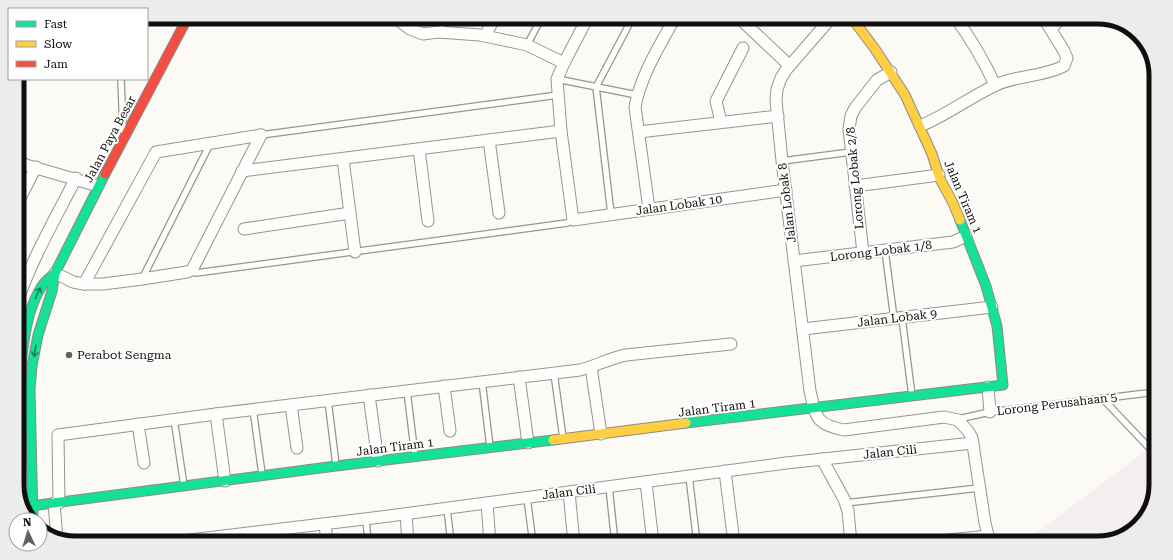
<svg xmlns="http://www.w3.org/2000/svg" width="1173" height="560" viewBox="0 0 1173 560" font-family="'Roboto Serif',serif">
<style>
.industrial{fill:#f4edf1}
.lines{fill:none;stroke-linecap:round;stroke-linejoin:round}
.lane-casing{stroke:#969592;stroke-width:8}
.street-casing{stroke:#969592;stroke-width:13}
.fast-casing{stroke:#8c8b89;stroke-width:11}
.slow-casing{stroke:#8c8b89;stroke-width:11}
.jam-casing{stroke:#8c8b89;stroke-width:11}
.lane{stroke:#fffefd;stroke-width:5.5}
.street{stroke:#fffefd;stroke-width:11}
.fast{stroke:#16e098;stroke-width:9}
.slow{stroke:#ffcf43;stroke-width:9}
.jam{stroke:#f24e42;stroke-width:9}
.oneway{stroke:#13825a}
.poi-dot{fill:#62615f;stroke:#fff;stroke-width:1.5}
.labels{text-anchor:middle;stroke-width:4;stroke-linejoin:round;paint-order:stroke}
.street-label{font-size:12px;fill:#0f0f0f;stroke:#fff}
.poi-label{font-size:12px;fill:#0f0f0f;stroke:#fff;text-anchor:start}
.rim{fill:none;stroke:#0f0f0f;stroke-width:5}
</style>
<rect width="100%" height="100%" fill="#fcfaf4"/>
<path class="industrial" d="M1151 447 1156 452V485L1150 510 1130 533 1098 543H1023Z"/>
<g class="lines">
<defs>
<g id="lane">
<path d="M439 32 446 17"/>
<path d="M527 45 542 17"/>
<path d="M121 79 123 131"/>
<path d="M557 79 637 95"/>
<path d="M261 135 558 95"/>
<path d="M782 161 851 152"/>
<path d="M611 214 596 87 633 17"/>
<path d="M885 250 894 319"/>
<path d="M192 270 196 273 567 223 573 220"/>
<path d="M142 279 210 144"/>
<path d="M902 318 912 396"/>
<path d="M554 373 563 438"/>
<path d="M482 381 490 447"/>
<path d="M407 391 415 456"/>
<path d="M1102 398 1156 455"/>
<path d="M328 400 336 465"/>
<path d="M253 409 262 474"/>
<path d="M174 419 184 486"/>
<path d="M958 419 990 412 1156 392"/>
<path d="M689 476 697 543"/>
<path d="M609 487 615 543"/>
<path d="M527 498 533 543"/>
<path d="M845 503 979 488"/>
<path d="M447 508 451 543"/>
<path d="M366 519 368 543"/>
</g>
<g id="street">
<path d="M394 17 410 29 423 34 438 32 480 35 527 45 564 63"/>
<path d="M588 17 564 63 557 79 561 131 573 220 786 190"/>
<path d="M738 17 789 65"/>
<path d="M832 17 786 70 781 78 777 89 776 101 782 161 810 391C816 417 815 424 844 430L944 417 958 420 968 431 972 438 985 523 990 543"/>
<path d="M955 17C971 39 984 61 995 85"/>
<path d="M1051 29 1062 17"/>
<path d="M485 36 495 17"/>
<path d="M721 122 716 101 743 48"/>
<path d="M920 126C947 115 970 97 996 85 1017 75 1043 77 1064 66L1067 58 1064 51 1043 17"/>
<path d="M639 132 778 116"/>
<path d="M489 140 499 213"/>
<path d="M419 149 428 221"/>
<path d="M17 159 26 165 98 186"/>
<path d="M343 159 355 252"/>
<path d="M242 171 561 131"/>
<path d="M855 186 939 175"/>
<path d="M17 204 36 167"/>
<path d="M649 209 635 107C641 74 660 46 675 17"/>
<path d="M244 229 350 213"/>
<path d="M863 253 849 129 851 116 855 108 877 80 891 72"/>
<path d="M794 261 953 242 966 236"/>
<path d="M55 273 73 282 84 284H103L142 279 187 272 192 270 261 135"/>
<path d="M84 284 156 152 261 135"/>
<path d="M17 302C32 259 55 219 76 178"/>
<path d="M803 329 992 307"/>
<path d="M591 367 601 434"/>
<path d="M519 377 528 443"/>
<path d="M444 386 450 431"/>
<path d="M988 387 990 412"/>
<path d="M369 395 378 461"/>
<path d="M291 405 297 448"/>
<path d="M216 414 225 481"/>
<path d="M138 424 144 463"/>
<path d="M822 459 844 499 848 511 851 543"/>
<path d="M725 471 734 543"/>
<path d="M646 482 653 543"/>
<path d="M569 492 574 543"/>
<path d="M54 503 57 539"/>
<path d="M59 503 58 435 216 414 580 370C596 366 610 358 626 355L731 344"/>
<path d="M487 503 490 543"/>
<path d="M406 514 408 543"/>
<path d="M325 524 327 543"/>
<path d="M165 543 381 517 786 463 973 443"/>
<path d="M920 543 988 536"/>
</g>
<g id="fast">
<path d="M686 423 1003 385 997 326 986 286 960 220"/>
<path d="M20 498C19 446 16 393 24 341 27 322 31 303 42 286 45 281 51 277 55 273"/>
<path d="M23 507 336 466 553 440"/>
<path d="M33 520 30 389 32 366 38 335 52 291 55 273 105 174"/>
</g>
<g id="slow">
<path d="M851 17 875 49 905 95 932 154 940 179 953 203 960 220"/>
<path d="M553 440 686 423"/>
</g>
<path id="jam" d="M105 174 188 17"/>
</defs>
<use href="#lane" class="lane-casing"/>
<use href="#street" class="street-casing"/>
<use href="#fast" class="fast-casing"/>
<use href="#slow" class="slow-casing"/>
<use href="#jam" class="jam-casing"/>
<use href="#lane" class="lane"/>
<use href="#street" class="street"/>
<use href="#fast" class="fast"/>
<use href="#slow" class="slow"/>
<use href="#jam" class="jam"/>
</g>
<defs><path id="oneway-shaft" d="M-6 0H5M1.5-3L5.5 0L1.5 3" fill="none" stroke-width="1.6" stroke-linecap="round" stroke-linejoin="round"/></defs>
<g class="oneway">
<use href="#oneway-shaft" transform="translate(38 293) rotate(-64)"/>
<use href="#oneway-shaft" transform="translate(35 351) rotate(100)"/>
</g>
<circle class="poi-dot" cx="69" cy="355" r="4"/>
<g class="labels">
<g class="street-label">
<text transform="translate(110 139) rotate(-62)" y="4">Jalan Paya Besar</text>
<text transform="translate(855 178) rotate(-95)" y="4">Lorong Lobak 2/8</text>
<text transform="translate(963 197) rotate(67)" y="4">Jalan Tiram 1</text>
<text transform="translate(787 203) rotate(-97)" y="4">Jalan Lobak 8</text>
<text transform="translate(679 205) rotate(-8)" y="4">Jalan Lobak 10</text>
<text transform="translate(881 251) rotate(-7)" y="4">Lorong Lobak 1/8</text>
<text transform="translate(897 318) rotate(-7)" y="4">Jalan Lobak 9</text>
<text transform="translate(1057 404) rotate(-7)" y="4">Lorong Perusahaan 5</text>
<text transform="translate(717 408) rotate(-7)" y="4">Jalan Tiram 1</text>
<text transform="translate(395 447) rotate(-7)" y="4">Jalan Tiram 1</text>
<text transform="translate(890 452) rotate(-6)" y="4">Jalan Cili</text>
<text transform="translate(569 492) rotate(-7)" y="4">Jalan Cili</text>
</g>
<g class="poi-label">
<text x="77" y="359">Perabot Sengma</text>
</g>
</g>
<path d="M0 0H1173V560H0ZM75 24H1098A51 51 0 0 1 1149 75V485A51 51 0 0 1 1098 536H75A51 51 0 0 1 24 485V75A51 51 0 0 1 75 24Z" fill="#ececec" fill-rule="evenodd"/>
<path class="rim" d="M75 24H1098A51 51 0 0 1 1149 75V485A51 51 0 0 1 1098 536H75A51 51 0 0 1 24 485V75A51 51 0 0 1 75 24Z"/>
<rect x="8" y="8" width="140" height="72" fill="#ffffff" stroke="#9f9f9f"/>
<rect x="16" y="21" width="20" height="6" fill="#16e098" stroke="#9f9f9f"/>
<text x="44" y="28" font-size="12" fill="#0f0f0f">Fast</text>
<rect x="16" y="41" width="20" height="6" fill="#ffcf43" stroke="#9f9f9f"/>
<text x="44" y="48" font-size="12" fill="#0f0f0f">Slow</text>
<rect x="16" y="61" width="20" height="6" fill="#f24e42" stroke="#9f9f9f"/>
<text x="44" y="68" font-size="12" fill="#0f0f0f">Jam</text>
<g transform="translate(28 532) rotate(356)"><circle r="19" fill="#ffffff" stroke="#9f9f9f"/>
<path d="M0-3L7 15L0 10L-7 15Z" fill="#62615f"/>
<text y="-6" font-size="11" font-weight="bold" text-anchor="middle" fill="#0f0f0f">N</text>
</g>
</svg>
